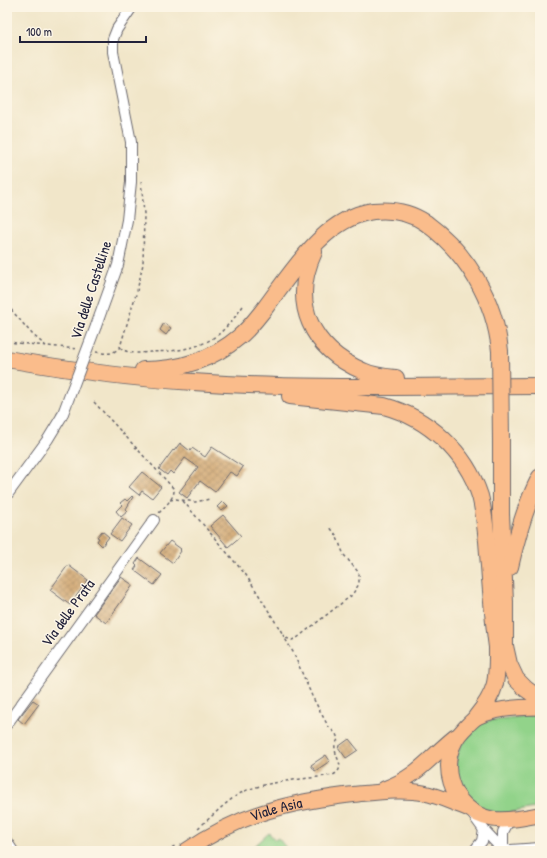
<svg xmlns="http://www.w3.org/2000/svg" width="547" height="858" viewBox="0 0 547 858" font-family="'Patrick Hand',sans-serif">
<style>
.green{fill:#92d38a;stroke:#5a7a62}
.building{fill:url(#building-cross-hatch)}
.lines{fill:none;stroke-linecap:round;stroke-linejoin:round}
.minor-casing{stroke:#6a676d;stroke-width:12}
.primary-casing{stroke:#6a676d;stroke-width:17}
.trunk-casing{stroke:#6a676d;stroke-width:18}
.path{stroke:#6a676d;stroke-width:1.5;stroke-dasharray:3 3;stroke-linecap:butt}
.minor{stroke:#fff;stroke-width:10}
.primary{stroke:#fabc8b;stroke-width:15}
.trunk{stroke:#fabc8b;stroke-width:16}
.minor-bridge-casing{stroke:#6a676d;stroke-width:12;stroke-linecap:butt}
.trunk-bridge-casing{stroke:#6a676d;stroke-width:18;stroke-linecap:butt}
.minor-bridge{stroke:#fff;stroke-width:10}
.trunk-bridge{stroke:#fabc8b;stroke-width:16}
.labels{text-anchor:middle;stroke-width:3;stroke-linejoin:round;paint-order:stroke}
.street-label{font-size:15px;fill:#22223b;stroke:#fcf5e5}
</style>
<defs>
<pattern id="building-cross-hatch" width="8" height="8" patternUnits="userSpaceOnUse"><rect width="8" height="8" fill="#d1a772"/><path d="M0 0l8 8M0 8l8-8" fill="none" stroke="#a9885f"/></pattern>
</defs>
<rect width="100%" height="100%" fill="#fcf5e5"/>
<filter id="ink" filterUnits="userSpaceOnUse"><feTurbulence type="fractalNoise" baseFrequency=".025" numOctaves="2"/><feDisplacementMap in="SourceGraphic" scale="8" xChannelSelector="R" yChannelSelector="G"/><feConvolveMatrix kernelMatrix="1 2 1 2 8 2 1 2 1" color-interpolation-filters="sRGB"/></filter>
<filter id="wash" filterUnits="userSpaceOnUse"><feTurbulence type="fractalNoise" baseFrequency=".012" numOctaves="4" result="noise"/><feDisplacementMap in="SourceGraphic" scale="16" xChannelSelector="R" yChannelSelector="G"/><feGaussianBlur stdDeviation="0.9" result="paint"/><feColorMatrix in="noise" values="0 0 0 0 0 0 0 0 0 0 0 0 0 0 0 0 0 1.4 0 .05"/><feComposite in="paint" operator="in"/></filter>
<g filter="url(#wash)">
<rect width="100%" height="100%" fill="#f1e6c9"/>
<g class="green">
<path d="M540 714V807L502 814 482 809 466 796 456 778V757L464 738 479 724 492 720Z"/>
<path d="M269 833 275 840 278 838 289 851H249Z"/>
</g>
<g id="blocks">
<g class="building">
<path d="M164 323 171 328 166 335 160 330Z"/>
<path d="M180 443 190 451 192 448 205 457 212 447 243 467 237 476 230 472 215 492 200 481 187 498 179 492 198 467 185 458 173 474 170 471 167 475 159 469 173 450 174 451Z"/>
<path d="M142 472 161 487 152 498 142 491 139 495 129 487Z"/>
<path d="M132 496 133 497 126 509 128 511 121 517 116 511 122 505 120 503 125 499 127 501Z"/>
<path d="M223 501 228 506 222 511 217 507Z"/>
<path d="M223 515 241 536 228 547 210 526Z"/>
<path d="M122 518 132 525 120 541 110 534Z"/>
<path d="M102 531 109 537 102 546 97 541 99 538 97 537Z"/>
<path d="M170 541 181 549 180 550 181 551 173 563 160 553Z"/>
<path d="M139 558 162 575 154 585 134 570 137 566 135 564Z"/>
<path d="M68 565 88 580 70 605 50 590Z"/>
<path d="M121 577 133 585 106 623 94 614Z"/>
<path d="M33 700 39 704 24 724 18 719Z"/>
<path d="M349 739 358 750 346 758 338 747Z"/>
<path d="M326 755 330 761 315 771 311 765Z"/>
</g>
</g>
</g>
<g filter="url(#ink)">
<use href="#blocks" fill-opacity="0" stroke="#6a676d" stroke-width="1"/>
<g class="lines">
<defs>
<g id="minor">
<path d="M96 326 118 265 127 220 131 182V142L113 52V39L117 29 132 7"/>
<path d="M7 495 48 439 62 416"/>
<path d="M7 724 154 520"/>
<path d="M471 812 484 830 503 850"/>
<path d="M7 842 13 851"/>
<path d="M503 850V832L510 819"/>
<path d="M474 851 482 841 484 830"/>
<path d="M496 851 540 848"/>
</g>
<g id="primary">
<path d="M540 707C520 707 495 708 477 717 472 720 468 725 464 729 434 759 450 811 492 819 507 822 524 817 540 815"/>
<path d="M384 789C416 778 430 757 455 737"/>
<path id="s1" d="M186 851C240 813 293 801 358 794 379 792 403 789 424 793 439 796 453 803 467 808"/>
</g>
<g id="trunk">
<path d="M314 252C290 303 311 349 363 371 373 376 385 377 396 378"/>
<path d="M7 359C69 370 130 378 193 382 308 390 424 386 540 386"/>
<path d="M143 370C179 370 212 360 239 337 249 329 257 318 265 308 293 271 324 218 373 211 392 209 410 212 426 223"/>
<path d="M290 396 384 406C428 418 466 452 480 496 484 511 485 526 487 541 490 577 492 612 497 647"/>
<path d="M501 441V514L505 602V646L509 664 516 679 526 689 540 699"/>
<path d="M510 567C517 536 525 506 540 477"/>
<path d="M476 717C499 689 497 678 497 643"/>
</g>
</defs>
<use href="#minor" class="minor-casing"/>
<use href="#primary" class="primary-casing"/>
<use href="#trunk" class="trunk-casing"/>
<g class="path">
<path d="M7 305 33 335 46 346"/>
<path d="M7 342 78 349"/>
<path d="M120 347C128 355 140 353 150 352 179 351 207 349 227 326 233 320 238 313 243 306"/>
<path d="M96 352C106 354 113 355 120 347L137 291 143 264 144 214 141 179"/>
<path d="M94 402 174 489C175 498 164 507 159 513"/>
<path d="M170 500 176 499 195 502 210 499"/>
<path d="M183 501 246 575 257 592 284 636"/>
<path d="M286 638 292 640 297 638 352 595 359 584V573L344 555 336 535 329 526"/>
<path d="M198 828C212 817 225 802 241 793 263 781 308 779 333 775 347 767 335 759 335 748 334 745 337 742 338 739L336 734 328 726 312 696 293 652 283 635"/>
<path d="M167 851 176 845"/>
</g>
<use href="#minor" class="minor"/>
<use href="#primary" class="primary"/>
<use href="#trunk" class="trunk"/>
<defs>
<path id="minor-bridge" d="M62 416 96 326"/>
<path id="trunk-bridge" d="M426 223C467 253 495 300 500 351L501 441"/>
</defs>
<use href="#minor-bridge" class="minor-bridge-casing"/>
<use href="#trunk-bridge" class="trunk-bridge-casing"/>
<use href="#minor-bridge" class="minor-bridge"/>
<use href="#trunk-bridge" class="trunk-bridge"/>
</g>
</g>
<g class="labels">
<g class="street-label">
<text transform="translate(91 290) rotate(-72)" y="5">Via delle Castelline</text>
<text transform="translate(68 613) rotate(-54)" y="5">Via delle Prata</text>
<text dy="5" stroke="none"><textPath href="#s1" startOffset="100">Viale Asia</textPath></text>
</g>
</g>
<rect width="547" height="858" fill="none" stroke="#fcf5e5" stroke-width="24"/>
<path d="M20 36v6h126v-6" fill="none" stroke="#22223b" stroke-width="2"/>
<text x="26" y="36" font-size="12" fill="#22223b" stroke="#fcf5e5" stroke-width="3" paint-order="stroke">100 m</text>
</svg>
